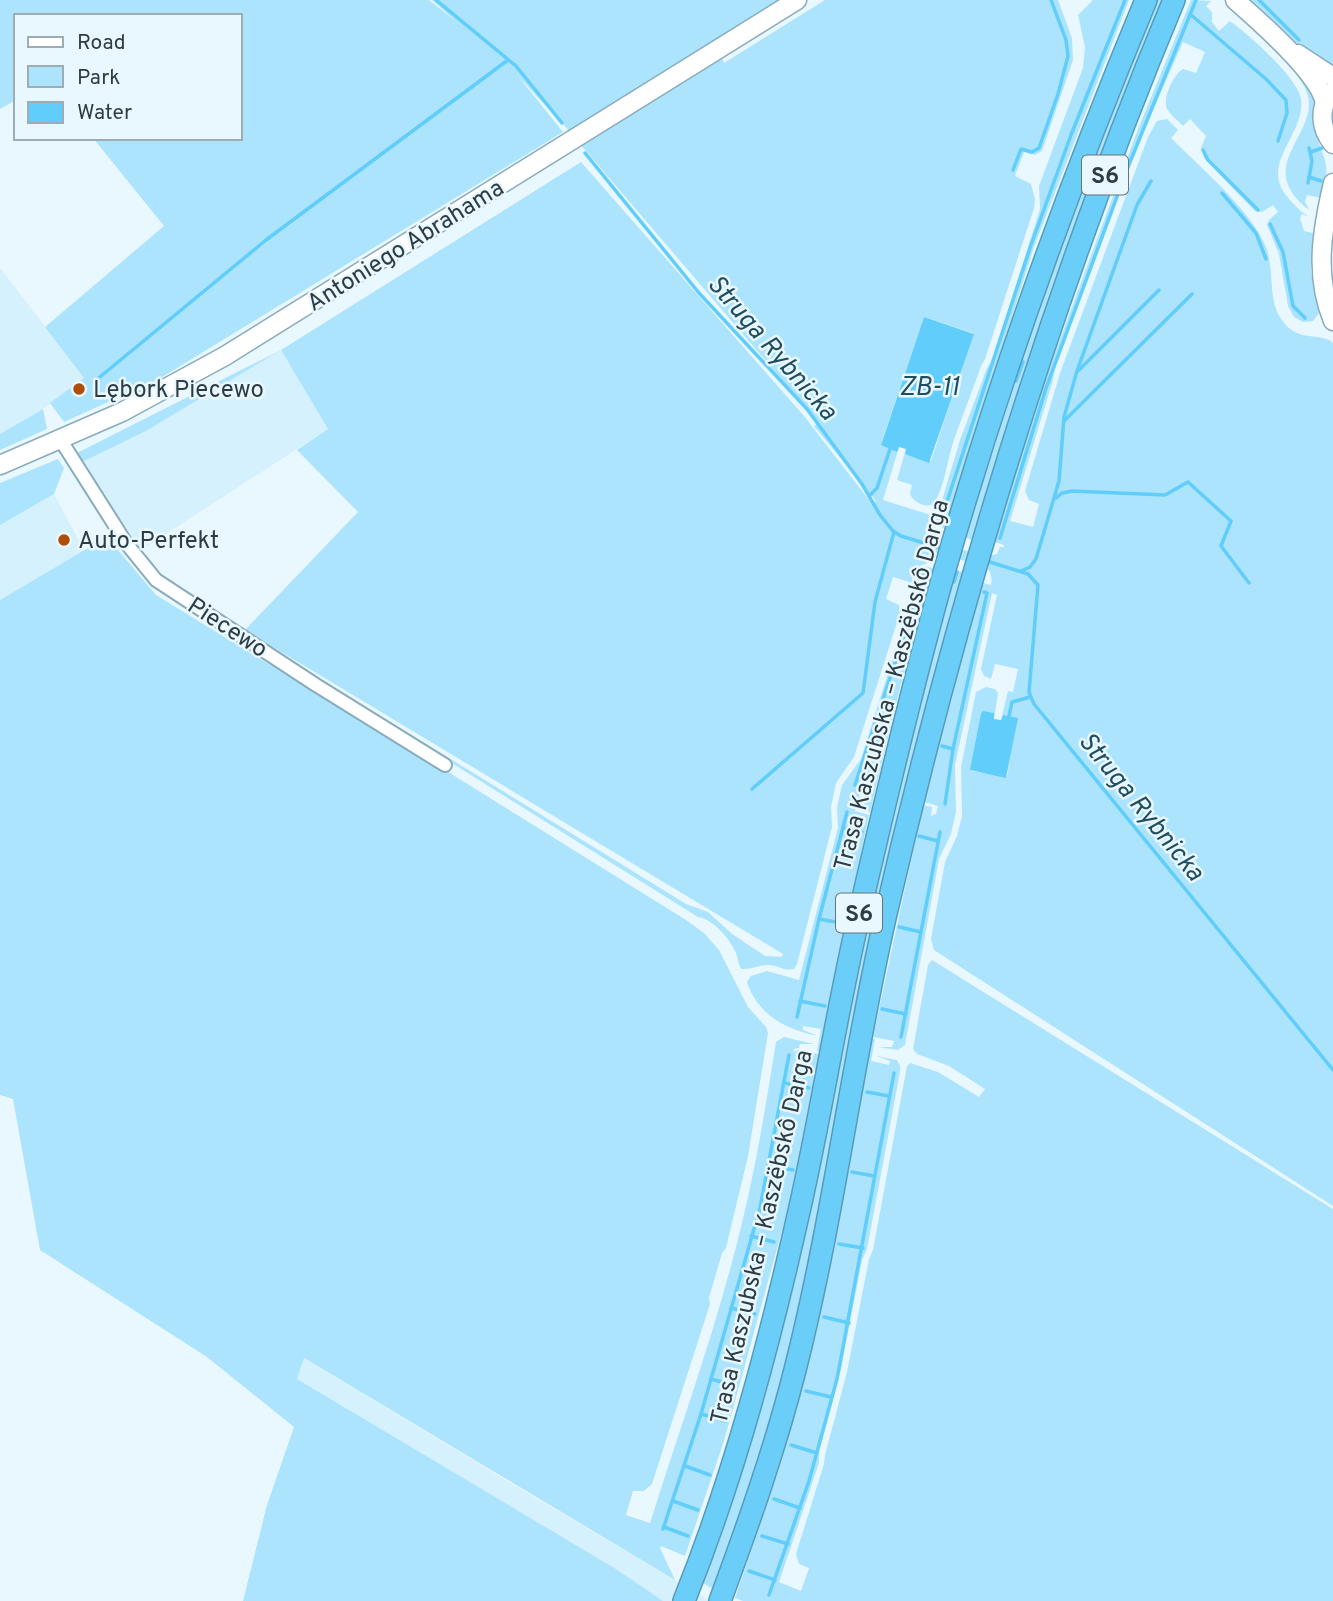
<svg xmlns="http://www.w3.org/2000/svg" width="1333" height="1601" viewBox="0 0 1333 1601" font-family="Overpass,sans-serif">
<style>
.built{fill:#d6f1fe}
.green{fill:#ace4fe}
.water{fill:#61cdfa}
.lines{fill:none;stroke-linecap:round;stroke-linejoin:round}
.stream{stroke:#61cdfa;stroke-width:3.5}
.minor-casing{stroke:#89acbc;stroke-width:16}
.secondary-casing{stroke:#89acbc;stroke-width:21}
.motorway-casing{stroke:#569bb9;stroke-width:24}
.minor{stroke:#fff;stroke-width:12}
.secondary{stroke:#fff;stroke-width:18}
.motorway{stroke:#6bcef9;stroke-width:21}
.poi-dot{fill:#af4f07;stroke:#e9f7fe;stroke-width:2.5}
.labels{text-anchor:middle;stroke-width:5;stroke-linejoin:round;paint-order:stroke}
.shield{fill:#e9f7fe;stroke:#66747b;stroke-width:2}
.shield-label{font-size:23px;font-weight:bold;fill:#2e3c43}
.street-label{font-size:24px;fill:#2e3c43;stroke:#e9f7fe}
.poi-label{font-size:24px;fill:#2e3c43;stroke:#e9f7fe;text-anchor:start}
.water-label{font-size:26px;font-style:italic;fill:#204e61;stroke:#e9f7fe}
</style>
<rect width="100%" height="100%" fill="#e9f7fe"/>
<g class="built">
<path d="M0 268 85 378 43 409 0 434Z"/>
<path d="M281 350 328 429 141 550 82 462 146 431Z"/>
<path d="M54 494 85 552 0 600V525Z"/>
<path d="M303 1358 512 1484 710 1601H663L616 1569 297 1379Z"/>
</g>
<g class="green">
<path d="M0 0H429L457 22 432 0H780L714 41 724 63 825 0H1058L1072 38 1073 60 1042 151 1035 155 1024 152 1015 176 1031 184 1035 199 1034 208 985 359 981 366C973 389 964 412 956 434 947 457 946 483 934 504 925 508 914 503 910 494L912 485 897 480 906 449 905 454 931 461 973 333 924 317 881 444 896 451 899 447 883 500 937 517 960 440 987 368 992 361 1040 209 1039 186 1083 68 1085 47 1078 15 1093 0H1129L1034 247 947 523 944 528 935 525 934 527 937 529 936 536C942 546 986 558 997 554L1000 547H1004V545L995 542V537L1038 399 1103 223 1138 129 1191 0 1211 1 1206 6 1212 12V22L1219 31 1230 21C1247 33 1298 78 1301 99 1306 135 1257 164 1289 199 1295 206 1301 212 1309 217L1302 214 1300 218 1304 231 1313 233 1311 272 1319 313 1313 321 1303 322 1294 317 1288 306 1279 254 1267 225 1269 220 1278 212 1273 205 1262 212 1255 211 1204 158 1201 148 1206 136 1190 119 1183 126C1178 121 1171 115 1167 109 1162 98 1174 74 1183 69L1196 73 1205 52 1183 42 1138 144 1055 369 1053 380 1010 521 1033 527 1039 504 1029 500 1025 491 1060 373 1148 137 1157 121 1167 119 1178 130 1171 138C1200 167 1251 210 1266 247 1275 270 1267 300 1282 320 1298 344 1321 331 1333 343V1206L934 950 931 939 945 862 957 836 962 816 961 767 976 692 986 687 995 689 998 693 994 719 993 713 981 712 971 771 1007 777 1017 718 1003 715 1001 720 1008 691 1013 692 1018 669 995 664 991 679 984 676 981 669 997 595 992 593 955 765 956 812 951 834 939 859 905 1045 898 1050 878 1047H892L894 1041 873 1037 923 805 932 807 931 816 936 814 938 806 924 802 980 589 983 583 991 585C992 580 992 572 986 567L937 553 931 555 926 564 921 565 920 568 923 569 924 566 932 568V573L901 684 870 812 862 811 866 791 861 790 859 796 863 800 858 803 855 811 869 815 819 1052 817 1051 821 1029 803 1026V1030L816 1035H813C783 1028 757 1013 747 982L751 976 767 971 799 980 838 828 837 808 842 785 861 759 916 584 893 577 886 599 899 605 900 613 854 757 836 783 831 807 832 827 797 964 794 969C784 971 779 966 770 965 760 964 751 970 741 969 738 963 738 958 736 953 730 939 713 919 698 917L447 760 449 758 686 904 708 912 732 934 765 956 782 957 783 954 245 630 358 512 297 450 328 429 281 350 146 431 82 462 77 453 281 350 581 162 804 416 872 504 876 501 814 426 818 423 807 409 562 123 518 76 563 132 159 379 64 422 50 403 84 378 45 327 164 226 93 138H240V16H16V100L0 109Z"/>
<path d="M1156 0H1164C1093 178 1027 356 972 540L965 537 993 445 1071 216Z"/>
<path d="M1250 0H1333V65C1309 60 1269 17 1250 0Z"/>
<path d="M1240 16C1258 33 1312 76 1315 99 1316 110 1311 119 1315 131 1325 164 1331 162 1322 198L1307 195 1305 201 1309 210C1251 165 1321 134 1307 93 1300 70 1258 34 1240 16Z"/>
<path d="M43 409 47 429 0 450V434Z"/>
<path d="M58 459 64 468 54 494 0 525V483Z"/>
<path d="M100 541 112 543 156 595 331 702 444 765 442 771 445 770 686 920 704 933 719 950 748 1007 766 1027 768 1033 748 1156 726 1248 722 1253 709 1298 710 1304 652 1484 644 1491H633L626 1515 650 1523C679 1431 712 1340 736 1247 754 1179 765 1111 776 1042L784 1037 814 1044H800L799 1048 794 1049V1052L797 1050 819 1054 788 1209 724 1441 685 1556 661 1546 660 1548 675 1580 304 1358 297 1379 616 1569 663 1601H243L267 1505 294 1427 207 1357 40 1250 13 1099 0 1095V600Z"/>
<path d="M955 570 962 572 911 766 880 895 799 1312 767 1438 715 1590 701 1582 859 958 903 764Z"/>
<path d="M932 960 1333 1209V1601H743L735 1598 782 1460 817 1330 872 1039H875L871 1061 889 1065 890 1061 876 1056 897 1060 900 1066V1072L867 1249 862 1260 841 1369 819 1452V1463L779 1582 801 1591 809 1568 799 1564 796 1554 824 1464 825 1455 847 1372 869 1259 873 1250 907 1066 910 1063 938 1072 979 1097 985 1089 949 1066 917 1054 913 1049 928 965Z"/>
</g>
<g class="water">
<path d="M924 317 974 334 929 463 905 454 906 449 899 447 897 452 881 445Z"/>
<path d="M983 711 994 713V719L1001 720 1003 715 1018 718 1006 778 970 770 981 713Z"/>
</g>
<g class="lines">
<g class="stream">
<path d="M436 0 516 66 562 123"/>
<path d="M1259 0 1299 40"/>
<path d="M1190 14 1266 79 1286 100 1287 113 1278 141"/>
<path d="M1203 150 1208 160 1258 210"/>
<path d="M1311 152 1322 148"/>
<path d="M585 153 699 293 807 409 862 484 880 515 893 531 901 536 940 548"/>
<path d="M1013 170 1021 149 1032 152 1039 148 1058 94 1068 56 1066 40 1051 0"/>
<path d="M1309 177 1321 181"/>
<path d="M1308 183 1312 161 1309 148"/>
<path d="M1222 193 1256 233 1266 259"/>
<path d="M1270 224 1283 252 1293 306 1305 318"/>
<path d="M1079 370 1159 290"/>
<path d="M95 381 266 240 508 60"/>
<path d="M1016 381 1023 362"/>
<path d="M1064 421 1192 294"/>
<path d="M869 496 877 488 890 449"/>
<path d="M1056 498 1062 493 1072 491 1165 495 1188 482 1231 521 1221 546 1249 583"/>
<path d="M941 520 1031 245 1071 135 1125 0"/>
<path d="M1000 538 1046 388 1128 167 1196 0"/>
<path d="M987 561 1028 574 1038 585 1029 692 1034 704 1333 1070"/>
<path d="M1021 571 1030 567 1036 559 1059 481 1064 417 1077 371 1137 205 1151 181"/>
<path d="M954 582 957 572"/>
<path d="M1009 716 1012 702 1030 697"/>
<path d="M872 739 883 742"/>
<path d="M942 746 953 749"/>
<path d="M855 785 924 574"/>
<path d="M752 789 863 693 875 602 894 532"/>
<path d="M945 804 953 749 987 593 984 592"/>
<path d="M843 828 862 832"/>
<path d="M919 836 938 841"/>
<path d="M819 919 841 923"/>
<path d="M899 927 921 932"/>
<path d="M800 1001 825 1006"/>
<path d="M882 1009 906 1014"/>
<path d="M797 1017 819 919 847 812"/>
<path d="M901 1037 940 832"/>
<path d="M785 1083 809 1088"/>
<path d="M867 1092 889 1096"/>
<path d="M769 1165 793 1170"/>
<path d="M852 1172 874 1176"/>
<path d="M751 1236 774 1242"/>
<path d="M839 1244 863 1248"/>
<path d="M731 1308 755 1314"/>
<path d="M824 1317 849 1323"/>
<path d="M711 1379 736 1386"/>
<path d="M806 1391 831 1397"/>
<path d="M701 1414 726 1421"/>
<path d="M791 1445 817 1453"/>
<path d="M685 1466 710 1475"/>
<path d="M774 1499 800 1508"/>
<path d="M673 1501 698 1510"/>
<path d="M664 1527 688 1536"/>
<path d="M663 1529 701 1414 760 1208 789 1055"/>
<path d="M762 1536 788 1544"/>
<path d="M749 1571 775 1580"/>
<path d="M769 1595 809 1481 837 1379 894 1073"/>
</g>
<defs>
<path id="minor" d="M60 439 126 543 156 580 316 685 445 765"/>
<g id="secondary">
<path d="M1235 0C1259 21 1319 73 1325 103"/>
<path d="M1298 54 1333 77"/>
<path d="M1330 93C1319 110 1320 128 1333 144"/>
<path d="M1333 183C1322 230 1314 275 1333 321"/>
<path d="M0 465 122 412 225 356 797 0"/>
</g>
<g id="motorway">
<path d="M684 1601C735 1474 770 1341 800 1207 822 1109 837 1009 860 911 886 797 913 682 945 569 1000 376 1069 185 1146 0"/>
<path d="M720 1601C748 1525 775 1449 795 1370 833 1221 851 1068 885 918 957 604 1050 297 1174 0"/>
</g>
</defs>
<use href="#minor" class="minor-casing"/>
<use href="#secondary" class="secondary-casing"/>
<use href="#motorway" class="motorway-casing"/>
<use href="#minor" class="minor"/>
<use href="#secondary" class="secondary"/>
<use href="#motorway" class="motorway"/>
</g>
<g class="poi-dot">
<circle cx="79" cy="389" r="7"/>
<circle cx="64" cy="540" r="7"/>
</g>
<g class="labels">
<g class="shield">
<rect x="1082" y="155.5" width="46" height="39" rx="5"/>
<rect x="836" y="893.5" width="46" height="39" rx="5"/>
</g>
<g class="shield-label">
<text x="1105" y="183">S6</text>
<text x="859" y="921">S6</text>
</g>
<g class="street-label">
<text transform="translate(405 245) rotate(-32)" y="8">Antoniego Abrahama</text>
<text transform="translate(228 627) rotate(33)" y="8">Piecewo</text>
<text transform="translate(891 685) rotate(-75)" y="8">Trasa Kaszubska – Kaszëbskô Darga</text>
<text transform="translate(761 1237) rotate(-77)" y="8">Trasa Kaszubska – Kaszëbskô Darga</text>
</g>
<g class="poi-label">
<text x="93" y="397">Lębork Piecewo</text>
<text x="78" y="548">Auto-Perfekt</text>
</g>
<g class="water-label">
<text transform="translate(773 347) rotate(49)" y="9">Struga Rybnicka</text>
<text x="929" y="395">ZB-11</text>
<text transform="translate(1142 806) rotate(51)" y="9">Struga Rybnicka</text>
</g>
</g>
<rect x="14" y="14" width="228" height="126" fill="#e9f7fe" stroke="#9eacb3" stroke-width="2"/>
<rect x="28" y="37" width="35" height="10" fill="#ffffff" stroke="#9eacb3" stroke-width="2"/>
<text x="77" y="49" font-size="21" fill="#2e3c43">Road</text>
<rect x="28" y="66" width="35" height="21" fill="#ace4fe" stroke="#9eacb3" stroke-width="2"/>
<text x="77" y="84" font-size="21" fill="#2e3c43">Park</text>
<rect x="28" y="102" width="35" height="21" fill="#61cdfa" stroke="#9eacb3" stroke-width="2"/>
<text x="77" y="119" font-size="21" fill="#2e3c43">Water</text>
</svg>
